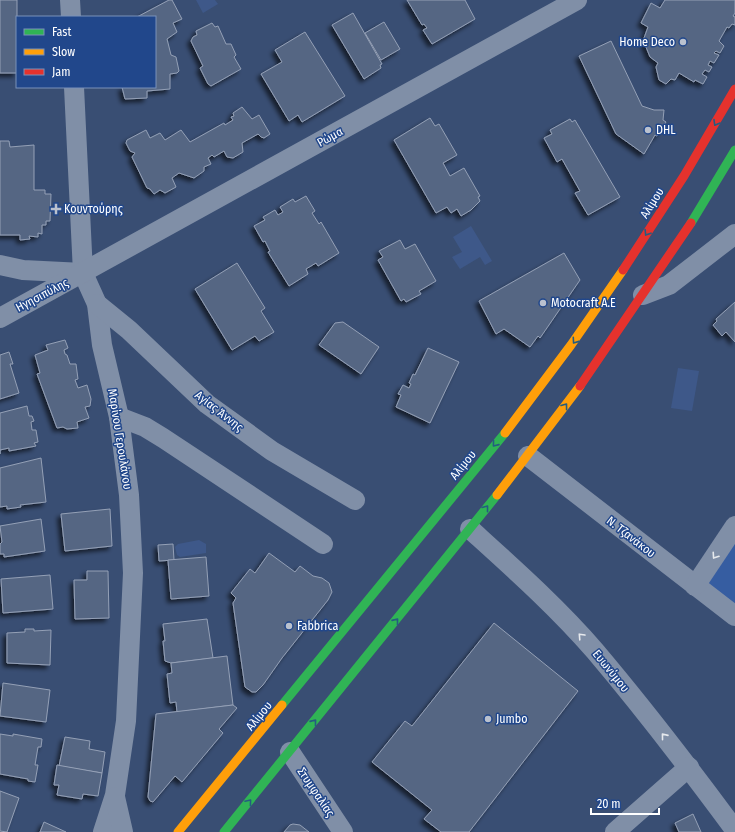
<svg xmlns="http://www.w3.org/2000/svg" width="735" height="832" viewBox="0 0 735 832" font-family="'Fira Sans Condensed',sans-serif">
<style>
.green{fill:#365da1}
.water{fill:#3e5889}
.building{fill:#556683;stroke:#94a0b6;filter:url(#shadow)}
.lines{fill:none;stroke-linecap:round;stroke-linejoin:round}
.street{stroke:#808fa7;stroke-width:20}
.fast{stroke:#30b455;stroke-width:9}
.slow{stroke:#ff9f0a;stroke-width:9}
.jam{stroke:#e5322d;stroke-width:9}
.oneway{stroke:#245d80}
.oneway2{stroke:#e6e9ed}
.poi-dot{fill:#bac1ce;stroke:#21478b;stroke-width:1.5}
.labels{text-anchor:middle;stroke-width:3;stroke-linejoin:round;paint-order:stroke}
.poi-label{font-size:12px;fill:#fff;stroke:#21478b;text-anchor:start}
.street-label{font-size:12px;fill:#fff;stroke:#21478b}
</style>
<defs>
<filter id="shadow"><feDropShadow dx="-3.5" dy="3.5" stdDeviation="2" flood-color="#0009"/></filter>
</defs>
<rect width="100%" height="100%" fill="#394e73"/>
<path class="green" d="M735 543V605L707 584Z"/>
<g class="water">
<path d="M196 0H215L218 4 203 13Z"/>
<path d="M471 226 492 261 485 265 480 257 460 269 452 257 462 252 453 237Z"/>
<path d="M678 368 699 371 692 411 671 408Z"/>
<path d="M199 540 206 544V553L180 557 177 555 175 547 178 544Z"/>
</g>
<g class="building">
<rect x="0" y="0" width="17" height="73"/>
<path d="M169 0H172L182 19 173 23 177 32 167 39 171 55 176 57 179 71 177 73 170 74V89L147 91V98L125 99 122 87H155V17H137Z"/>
<path d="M407 0H465L475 19 432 44 423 30 427 28 424 24 422 25Z"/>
<path d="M665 0H735V13L733 16 735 17V25L732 24 729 28 727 27 719 41 724 46 720 53 716 51 714 53 719 55 714 63 710 61 708 65 712 67 709 72 705 70 702 74 707 77 703 84 695 80 694 82 679 73 675 80 671 79 666 84 659 80 656 67 658 63 650 57 644 42 647 39 644 38 648 27 641 23 651 3 660 8Z"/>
<path d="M353 13 382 64 380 65 381 68 364 79 332 25Z"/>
<path d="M384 22 400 49 381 60 365 33Z"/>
<path d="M212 23 215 27 218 26 226 44H231L236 55 234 57 241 69 211 86 208 84 200 68 203 66 191 41 193 37 197 35 196 31Z"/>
<path d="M305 32 345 96 302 122 298 115 289 121 261 74 282 62 275 50Z"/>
<path d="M611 41 642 106 654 110H664L663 120 666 122 657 136 655 135 644 154 616 134 579 56Z"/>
<path d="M242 107 252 119 259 115 270 134 264 138 261 137 258 134 242 143 243 152 233 158 227 157 224 151 214 157 212 155 208 158 211 164 204 167V171L194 178 179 173 172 178 176 187 165 193 160 190 154 194 150 189 147 188 132 157 135 153 130 151 126 143 127 140 146 130 150 138 160 133 165 140 181 130 190 142 224 123 225 125 233 120 231 117 234 116 233 113Z"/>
<path d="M430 118 435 126 439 124 457 155 443 163 450 176 464 168 480 196 478 197 480 201 471 210 461 216 457 209 451 213 447 207 436 213 394 140Z"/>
<path d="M570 119 572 122 575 120 620 197 588 215 575 193 580 191 562 159 557 162 544 138 552 134 550 130Z"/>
<path d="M0 141H9L10 147 34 145V190H45V194H51L50 221H46V225H42V234L38 233V237L29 236 30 239 20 240V235H0Z"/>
<path d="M306 196 315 211 312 213 319 224 321 222 339 253 318 266 316 263 306 269 308 274 289 286 268 252 270 251 265 241 263 242 254 226 265 220 263 217 275 210 278 215 283 212 280 207 293 199 295 202Z"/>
<path d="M400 240 405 249 415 244 436 281 419 291 421 294 406 302 404 299 401 301 378 260 383 257 379 251Z"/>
<path d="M564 253 580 280 540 338 538 336 530 347 504 329 496 334 479 301Z"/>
<path d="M237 263 265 308 261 311 274 332 259 341 255 336 232 350 195 289Z"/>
<path d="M735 302V342L726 332 722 336 713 325 717 321 716 319Z"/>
<path d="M343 322 379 347 361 374 319 345 335 323Z"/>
<path d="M65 340 68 348 64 350 65 354 67 355 70 364H76L78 379 75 380 78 388 87 385 91 399 90 406 85 407 89 418 77 422 78 428 67 429 63 427 57 428 37 374 40 373 35 355 48 350 46 345Z"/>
<path d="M428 348 459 362 430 423 396 407 401 395 398 394 403 385 409 388 411 384 409 383 413 374 415 375Z"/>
<path d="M9 352 13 364H10L19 393 0 399V355Z"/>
<path d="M27 406 29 416H32L34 421 31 422 32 430H36L38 442 34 443 36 446 9 451V448L0 450V454V413Z"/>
<path d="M41 458 46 502 20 505 21 507 7 509V506L0 507V468Z"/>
<path d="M110 509 112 546 65 551 61 514Z"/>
<path d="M41 519 45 551 4 557V554H0V544L2 542 0 526Z"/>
<path d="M173 544 174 560 159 561 158 545Z"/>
<path d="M269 553 295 572 300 566 313 576 322 578 329 583 332 592 328 600 282 658 263 685 256 692H252L245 687 233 603 236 598 231 593 250 569 255 573Z"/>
<path d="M206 557 209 596 171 599 168 560Z"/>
<path d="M87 571H108L109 618 75 619 74 580H87Z"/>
<path d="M50 575 53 609 3 613 1 579Z"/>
<path d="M207 619 213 658 171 663 165 661 163 641H165L163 624Z"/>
<path d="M494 623 578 691 469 832H441L424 819 432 810 372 762 405 721 412 726Z"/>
<path d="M25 629H34V631L51 630 50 665 7 663V633L25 632Z"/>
<path d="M227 656 233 705 177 712 176 702 170 703 167 674 172 673 171 663Z"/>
<path d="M3 683 50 690 46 722 0 716Z"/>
<path d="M233 705 237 708 219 729 223 733 182 782 175 776 153 802 150 801 148 797 156 714Z"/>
<path d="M0 734 13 736V734L42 739 41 747H38L35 765H38L35 782 28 781V779L0 774Z"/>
<path d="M65 737 90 741 89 749 105 752 102 773 59 766Z"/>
<path d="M57 765 102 773 98 796 83 794 82 799 57 795 59 785H54Z"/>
<path d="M0 791 19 798 7 832 0 831Z"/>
<path d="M693 814 701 832H679L675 823Z"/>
<path d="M44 822 66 832H40Z"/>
<path d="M293 824 300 825 309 832H284L290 825Z"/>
</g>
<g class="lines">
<g class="street">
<path d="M70 0 71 17"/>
<path d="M74 87 83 273 97 304 102 345 119 417 129 495 133 573 126 721 115 795 103 832"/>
<path d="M0 265 23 270 83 273"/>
<path d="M643 295 669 285 735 234"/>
<path d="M97 304 129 330 207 404 272 451 355 500"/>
<path d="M0 318 577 0"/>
<path d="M119 417 145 427 163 438 323 544"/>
<path d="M528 456 735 616"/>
<path d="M470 529C513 568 557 607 595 651 644 709 690 769 735 830"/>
<path d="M695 586 735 526"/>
<path d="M290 752 343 832"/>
<path d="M115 797 123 832"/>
<path d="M615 832 689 767"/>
</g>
<g class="fast">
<path d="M691 223 735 150"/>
<path d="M282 705 505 433"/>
<path d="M224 832 497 495"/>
</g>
<g class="slow">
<path d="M505 433 571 345 623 270"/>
<path d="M497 495 580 386"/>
<path d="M178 832 282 705"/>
</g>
<g class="jam">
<path d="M623 270 684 176 735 89"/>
<path d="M580 386 691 223"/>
</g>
</g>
<defs><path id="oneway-chevron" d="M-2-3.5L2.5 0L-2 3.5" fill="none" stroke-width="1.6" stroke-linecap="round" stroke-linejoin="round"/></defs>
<g class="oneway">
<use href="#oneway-chevron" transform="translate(716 123) rotate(120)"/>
<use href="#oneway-chevron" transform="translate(647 233) rotate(122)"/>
<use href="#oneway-chevron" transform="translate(575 341) rotate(125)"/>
<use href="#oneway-chevron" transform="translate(565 406) rotate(-53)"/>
<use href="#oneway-chevron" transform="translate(495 444) rotate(129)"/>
<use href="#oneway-chevron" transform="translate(486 508) rotate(-52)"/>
<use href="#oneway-chevron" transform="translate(396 621) rotate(-51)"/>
<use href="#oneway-chevron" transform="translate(314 722) rotate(-51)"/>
<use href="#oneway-chevron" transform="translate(249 802) rotate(-50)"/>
</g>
<g class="oneway2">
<use href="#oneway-chevron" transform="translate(715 556) rotate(124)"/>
<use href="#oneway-chevron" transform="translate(581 636) rotate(-133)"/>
<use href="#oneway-chevron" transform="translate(664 736) rotate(-129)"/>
</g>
<g class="poi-dot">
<circle cx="683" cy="42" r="4"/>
<circle cx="648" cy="130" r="4"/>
<path d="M54 203h4v4h4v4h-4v4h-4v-4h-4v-4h4z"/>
<circle cx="543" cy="303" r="4"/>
<circle cx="289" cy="626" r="4"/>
<circle cx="488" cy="719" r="4"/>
</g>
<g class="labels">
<g class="poi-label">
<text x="675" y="46" text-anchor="end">Home Deco</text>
<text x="656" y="134">DHL</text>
<text x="64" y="213">Κουντούρης</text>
<text x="551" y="307">Motocraft Α.Ε</text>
<text x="297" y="630">Fabbrica</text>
<text x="496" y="723">Jumbo</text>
</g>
<g class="street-label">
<text transform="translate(330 137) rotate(-29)" y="4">Ρώμα</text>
<text transform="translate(652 203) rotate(-58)" y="4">Αλίμου</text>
<text transform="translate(42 295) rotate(-28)" y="4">Ηγησιπύλης</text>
<text transform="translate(219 411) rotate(38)" y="4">Αγίας Άννης</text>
<text transform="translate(120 439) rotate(81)" y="4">Μαρίνου Γερουλάνου</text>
<text transform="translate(463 465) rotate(-51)" y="4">Αλίμου</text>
<text transform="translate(631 537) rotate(38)" y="4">Ν. Τζανάκου</text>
<text transform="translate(611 671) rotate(51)" y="4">Ευωνύμου</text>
<text transform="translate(259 716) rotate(-51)" y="4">Αλίμου</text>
<text transform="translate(316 792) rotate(56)" y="4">Στυμφαλίας</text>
</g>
</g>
<rect x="16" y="16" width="140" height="72" fill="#21478b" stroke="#7a91b9"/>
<rect x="24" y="29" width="20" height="6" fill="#30b455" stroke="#7a91b9"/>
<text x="52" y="36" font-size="12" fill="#ffffff">Fast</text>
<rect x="24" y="49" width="20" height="6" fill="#ff9f0a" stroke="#7a91b9"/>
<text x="52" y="56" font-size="12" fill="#ffffff">Slow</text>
<rect x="24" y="69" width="20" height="6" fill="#e5322d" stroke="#7a91b9"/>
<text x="52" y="76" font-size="12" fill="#ffffff">Jam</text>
<path d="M591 808v6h68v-6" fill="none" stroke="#ffffff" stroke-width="2"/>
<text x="597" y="808" font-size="12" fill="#ffffff" stroke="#21478b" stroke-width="3" paint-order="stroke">20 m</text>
</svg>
